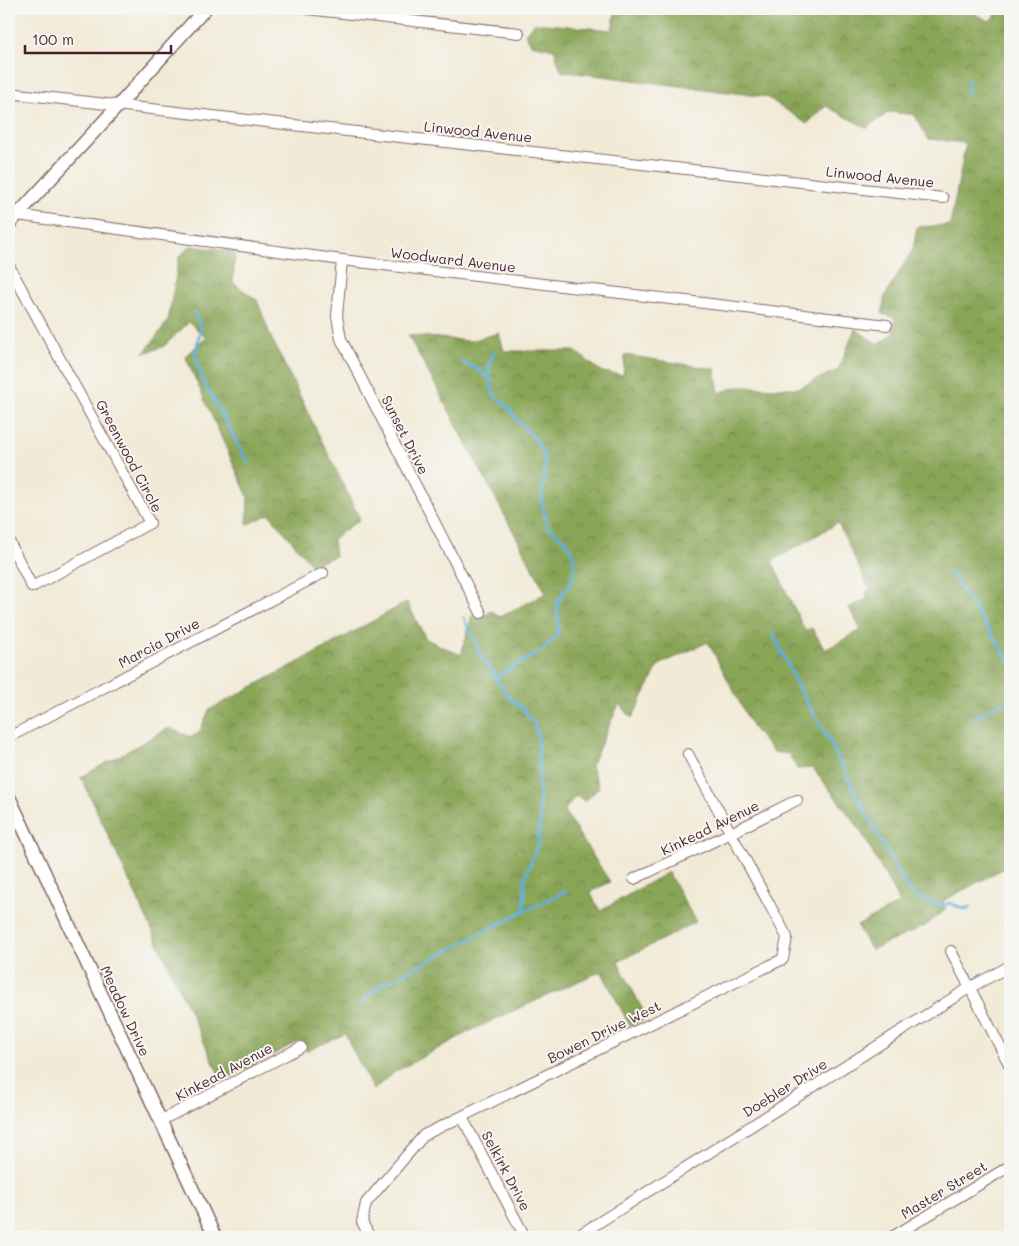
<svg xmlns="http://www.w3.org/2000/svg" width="1019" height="1246" viewBox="0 0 1019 1246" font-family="Mali,sans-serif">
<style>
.forest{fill:url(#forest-crowns);stroke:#6a6241;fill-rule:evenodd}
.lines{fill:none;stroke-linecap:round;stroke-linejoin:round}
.stream{stroke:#60afda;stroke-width:3}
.minor-casing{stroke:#846667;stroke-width:12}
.tertiary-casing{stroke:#846667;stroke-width:15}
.minor{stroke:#fff;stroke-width:10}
.tertiary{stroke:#fff;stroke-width:12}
.labels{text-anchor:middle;stroke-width:4;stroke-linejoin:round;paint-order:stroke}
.street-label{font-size:14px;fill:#4a1f2b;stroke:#f6f6f2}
</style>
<defs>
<pattern id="forest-crowns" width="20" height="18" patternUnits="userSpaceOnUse" patternTransform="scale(1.25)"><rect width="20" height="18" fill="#89a557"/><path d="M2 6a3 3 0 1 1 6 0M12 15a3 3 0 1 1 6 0" fill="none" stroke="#728648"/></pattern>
</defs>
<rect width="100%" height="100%" fill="#f6f6f2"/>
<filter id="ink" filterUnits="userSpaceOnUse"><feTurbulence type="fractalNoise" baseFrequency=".02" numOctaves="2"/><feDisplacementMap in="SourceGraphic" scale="10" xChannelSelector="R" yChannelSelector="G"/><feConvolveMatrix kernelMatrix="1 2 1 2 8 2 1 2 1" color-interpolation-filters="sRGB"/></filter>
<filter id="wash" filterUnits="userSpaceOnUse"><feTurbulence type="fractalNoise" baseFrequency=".0096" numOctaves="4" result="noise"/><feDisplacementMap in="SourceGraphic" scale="20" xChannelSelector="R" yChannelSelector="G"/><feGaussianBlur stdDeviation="1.12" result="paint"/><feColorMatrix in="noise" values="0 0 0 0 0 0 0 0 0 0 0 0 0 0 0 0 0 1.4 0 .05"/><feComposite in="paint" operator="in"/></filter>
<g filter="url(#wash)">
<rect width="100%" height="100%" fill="#f1ead6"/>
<g class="forest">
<path d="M616 9H966L989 21 1002 9H1010V865L943 901 945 910 925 926 871 950 857 926 900 903 859 828 813 768 797 769 789 754 773 752 753 728 708 642 659 665 632 718 619 704 591 766 599 787 585 802 576 795 564 811 610 882 590 892 600 911 668 872 696 922 618 962 647 1018 630 1026 601 971 476 1028 393 1073 373 1090 345 1034 307 1051 301 1040 222 1081 81 777 169 728 191 737 199 733 209 710 319 651 407 602 426 639 461 655 472 615 478 619 492 611 500 617 546 593 432 379 408 335 470 341 499 333 504 351H575L602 372 623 375 625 355 715 369 719 393 736 387 798 388 838 370 855 329 878 344 893 334 895 318 882 314 885 296 913 249 917 227 950 225 966 143 928 139 915 115 889 112 867 128 826 106 807 124 767 97 561 71 554 49 531 44 525 34 534 23 612 30ZM838 523 870 590 865 592 868 598 849 608 861 630 825 650 812 628 805 631 772 561Z"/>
<path d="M190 246 235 251 233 283 257 300 270 335 360 519 333 539 335 556 312 565 269 514 247 525 248 497 185 356 206 338 189 322 163 347 144 353 168 321 179 257Z"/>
</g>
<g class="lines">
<g class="stream">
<path d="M967 95 969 81"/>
<path d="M194 313 201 327 195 355 202 379 249 464"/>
<path d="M494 353 489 366 490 380 494 395 506 405 518 421 537 441 545 457V469L542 491V503L548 527 567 542 573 555 575 569 571 582 558 601 557 608 559 622 557 635 541 651 495 678"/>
<path d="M463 363 476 368 490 379"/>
<path d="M950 571 1010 662"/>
<path d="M464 618 470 632 473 636 482 660 489 666 495 678 510 698 523 709 533 721 538 737 540 822 538 844 525 878 524 911"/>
<path d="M773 633 799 689 826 734 860 802 904 883 913 896 944 906 949 903 965 909 970 907"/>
<path d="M971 720 1000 703 1010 704"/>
<path d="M360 1004 379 986 430 960 524 911 565 892"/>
</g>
</g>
</g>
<g filter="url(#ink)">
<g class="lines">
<defs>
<g id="minor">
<path d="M307 9 519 33"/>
<path d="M9 93 943 198"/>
<path d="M17 215 342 260 887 325"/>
<path d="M342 260 337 316 341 339 481 613"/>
<path d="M9 266 150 523 32 587 9 541"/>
<path d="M9 737 323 573"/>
<path d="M634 879 731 833 797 800"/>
<path d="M951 951 1010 1066"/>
<path d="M462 1117 525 1237"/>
<path d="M160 1121 301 1047"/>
<path d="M370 1237 362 1222 366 1203 424 1135 783 959 787 937 688 754"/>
<path d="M576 1237 969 988 1010 966"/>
<path d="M892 1237 1010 1166"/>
</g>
<g id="tertiary">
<path d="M9 224 118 106 205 9"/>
<path d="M9 797 215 1237"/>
</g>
</defs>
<use href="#minor" class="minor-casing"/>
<use href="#tertiary" class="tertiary-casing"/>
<use href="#minor" class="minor"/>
<use href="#tertiary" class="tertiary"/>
</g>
</g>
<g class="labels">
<g class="street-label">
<text transform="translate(478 132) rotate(6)" y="5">Linwood Avenue</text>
<text transform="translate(880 177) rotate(6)" y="5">Linwood Avenue</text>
<text transform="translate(453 260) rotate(7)" y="5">Woodward Avenue</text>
<text transform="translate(405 435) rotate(63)" y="5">Sunset Drive</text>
<text transform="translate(129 456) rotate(62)" y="5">Greenwood Circle</text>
<text transform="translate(159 643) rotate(-28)" y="5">Marcia Drive</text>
<text transform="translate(710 828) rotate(-26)" y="5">Kinkead Avenue</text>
<text transform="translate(125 1011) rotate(65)" y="5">Meadow Drive</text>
<text transform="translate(604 1032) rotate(-26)" y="5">Bowen Drive West</text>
<text transform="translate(224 1072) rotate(-28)" y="5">Kinkead Avenue</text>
<text transform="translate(785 1088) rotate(-32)" y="5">Doebler Drive</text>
<text transform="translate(506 1171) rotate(62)" y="5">Selkirk Drive</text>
<text transform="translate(944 1190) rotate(-31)" y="5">Master Street</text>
</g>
</g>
<rect width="1019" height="1246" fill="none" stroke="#f6f6f2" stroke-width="30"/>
<path d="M25 45v8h146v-8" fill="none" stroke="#4a1f2b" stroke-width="2.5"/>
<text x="32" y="45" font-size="15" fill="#4a1f2b" stroke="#f6f6f2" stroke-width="4" paint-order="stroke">100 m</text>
</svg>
